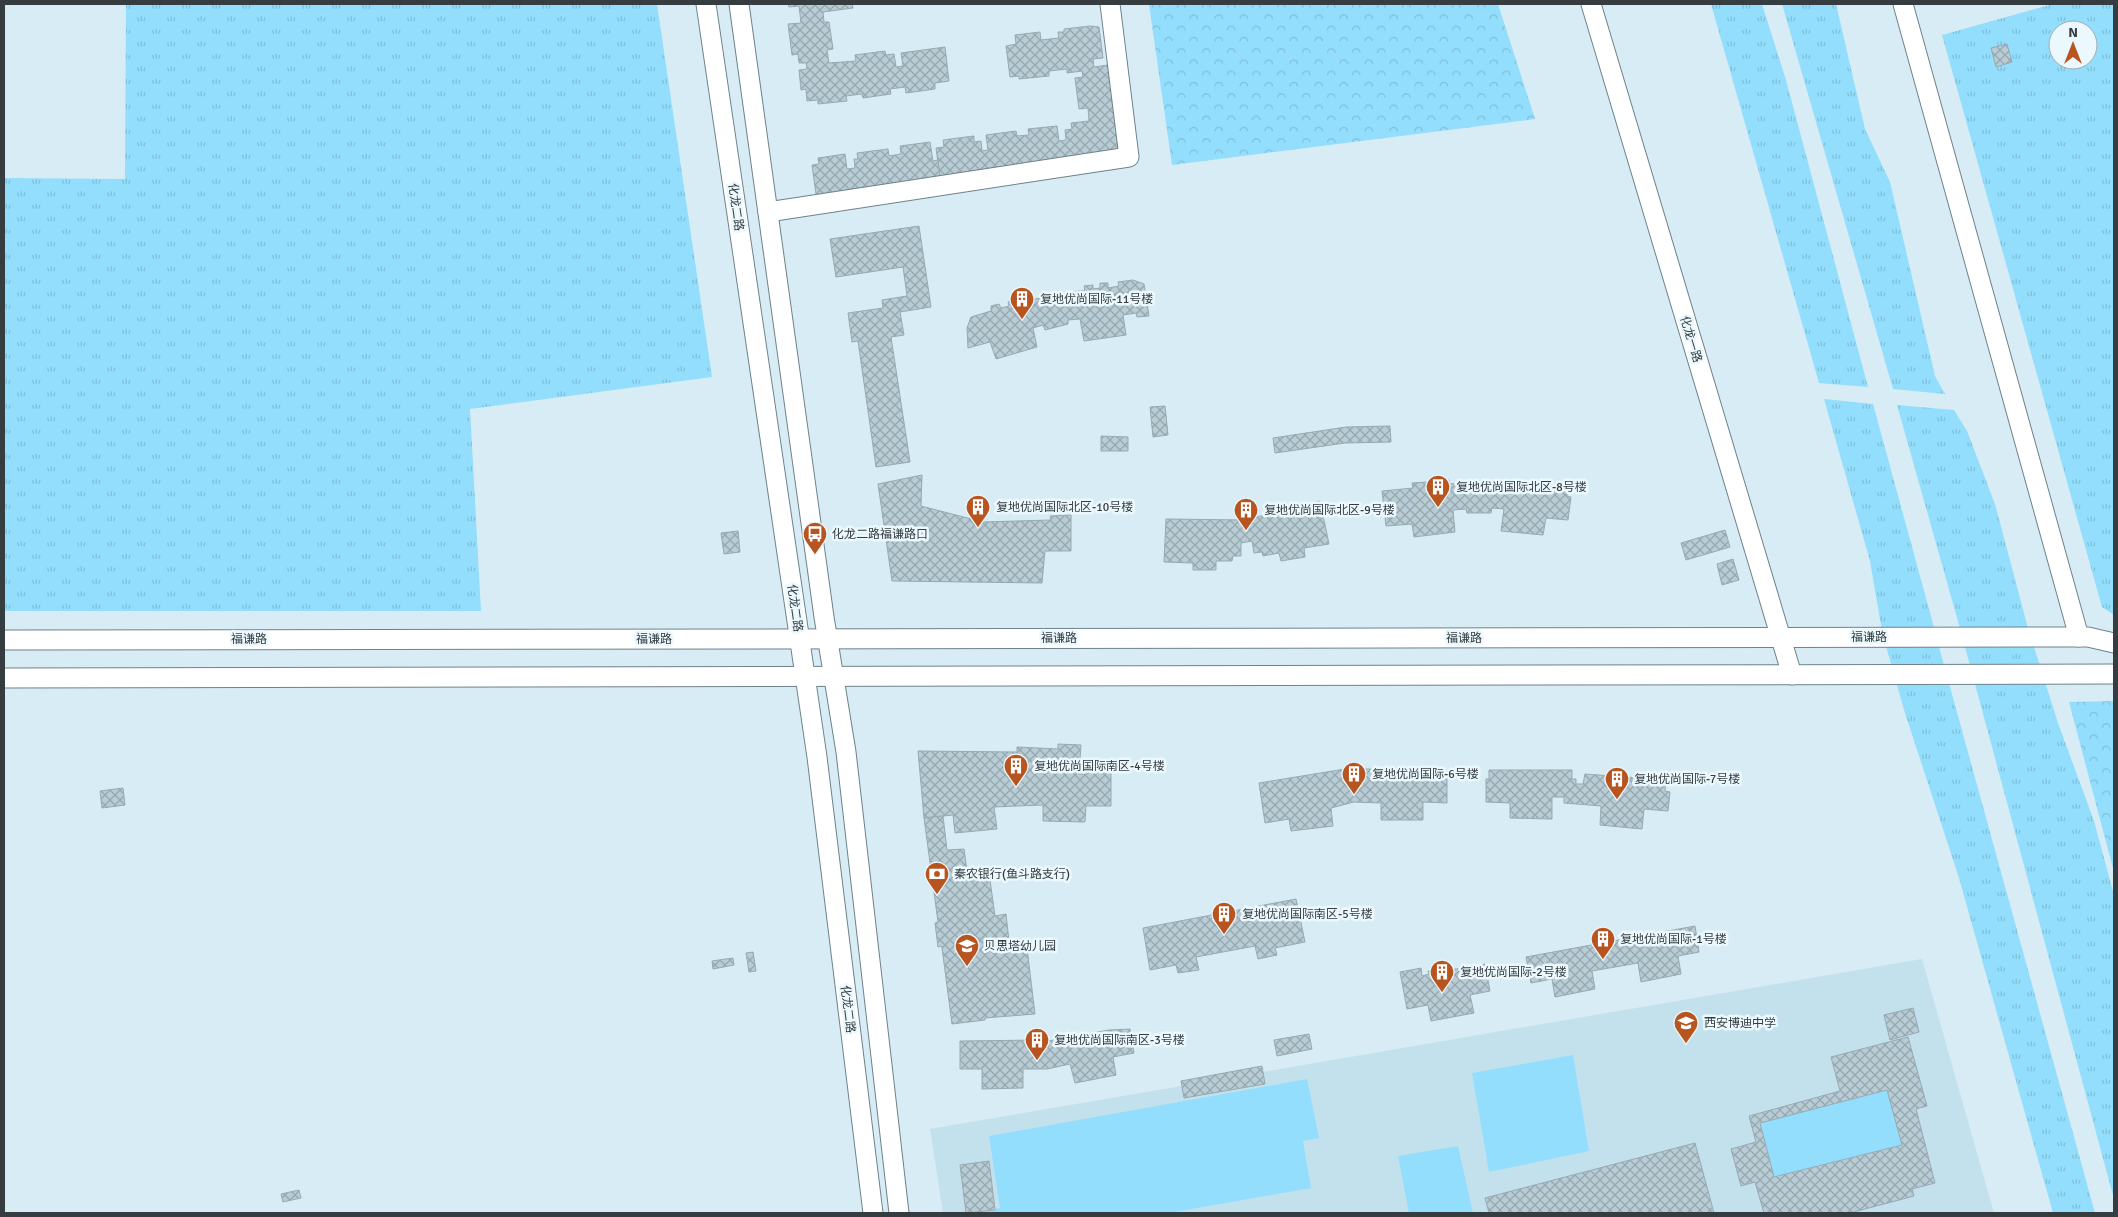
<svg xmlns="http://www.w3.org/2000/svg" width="2118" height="1217" viewBox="0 0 2118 1217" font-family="Signika,'Noto Sans SC',sans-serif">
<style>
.built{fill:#c3e1ed}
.grass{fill:url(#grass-tufts);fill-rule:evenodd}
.forest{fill:url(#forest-crowns)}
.pitch{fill:#93defc}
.building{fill:url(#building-cross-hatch);stroke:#96aab3;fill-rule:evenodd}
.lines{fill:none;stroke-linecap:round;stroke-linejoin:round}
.minor-casing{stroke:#6e828a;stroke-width:21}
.minor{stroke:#fff;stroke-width:19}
.labels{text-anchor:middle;stroke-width:5;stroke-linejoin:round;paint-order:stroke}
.street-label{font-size:12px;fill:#353d41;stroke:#ebf8fd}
.poi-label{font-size:12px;fill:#353d41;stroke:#ebf8fd;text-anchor:start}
</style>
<defs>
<pattern id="grass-tufts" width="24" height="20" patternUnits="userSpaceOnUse" patternTransform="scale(1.25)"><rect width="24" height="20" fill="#93defc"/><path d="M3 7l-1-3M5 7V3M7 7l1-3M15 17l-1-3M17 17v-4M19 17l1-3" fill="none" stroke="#7fbfd9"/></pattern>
<pattern id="forest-crowns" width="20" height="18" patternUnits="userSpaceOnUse" patternTransform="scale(1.25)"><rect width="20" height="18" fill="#93defc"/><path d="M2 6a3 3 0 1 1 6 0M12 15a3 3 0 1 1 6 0" fill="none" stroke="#7fbfd9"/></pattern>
<pattern id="building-cross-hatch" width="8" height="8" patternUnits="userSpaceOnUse" patternTransform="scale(1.25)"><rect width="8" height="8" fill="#b8ccd5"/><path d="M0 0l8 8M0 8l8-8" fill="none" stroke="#96a7ae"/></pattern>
</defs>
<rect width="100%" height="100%" fill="#d7ecf5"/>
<path class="built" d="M1922 959 1994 1213H943L930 1129Z"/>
<g class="grass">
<path d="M126 4H657L712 377 470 409 481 611H4V178L125 179Z"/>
<path d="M1711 4H1762L1786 80 1868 387 1819 383Z"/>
<path d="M1782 4H1836L1865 129 1890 182 1935 376 1945 394 1893 389Z"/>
<path d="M2053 4H2114V615L2102 607 1942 35ZM2058 30H2088V60H2058Z"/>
<path d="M1824 399 1873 404 1935 631H1882L1870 561Z"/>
<path d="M1897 405 1954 410 1967 431 1995 504 2029 632H1961Z"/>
<path d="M1886 646 1939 647 2095 1213H2053L1959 878 1904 710Z"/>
<path d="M1965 647H2034L2058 723 2094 821 2114 895V1199Z"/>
</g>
<g class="forest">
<path d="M1149 4H1498L1535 119 1172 165Z"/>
<path d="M2114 701V872L2069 702Z"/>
</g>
<g class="pitch">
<path d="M1573 1055 1589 1151 1489 1172 1472 1073Z"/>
<path d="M1307 1079 1319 1138 1303 1141 1311 1188 1169 1213H974L1000 1208 989 1136Z"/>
<path d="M1887 1090 1902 1145 1774 1177 1760 1123Z"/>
<path d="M1458 1146 1473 1213H1409L1398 1156Z"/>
</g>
<g class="building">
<path d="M788 4H852L853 8 823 12 824 22H829L833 49 827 50 829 63 856 61 855 55 885 51 886 55 894 54 896 67 903 66 901 53 945 47 949 81 935 83V89L906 93 905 87 890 89 891 94 863 98 862 94 846 96 847 101 818 104V100L807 101 806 89 801 90 799 70 807 69 806 63H799L798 54 792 55 788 24 801 23 799 6 789 7Z"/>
<path d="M1090 26 1099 27 1103 58 1093 59 1094 67 1108 65 1120 151 940 178 936 148 944 147 943 140 974 136V142L981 141 982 151 988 150 986 135 1016 131 1017 136 1029 135 1028 129 1057 126 1059 141 1066 140 1065 130 1072 129 1071 123 1089 121 1088 108 1079 109 1075 78 1083 77 1082 71 1067 73V69L1049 71V76L1019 79V76L1010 77 1006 46 1016 44 1015 35 1040 32 1041 40 1059 38 1058 32H1064V29Z"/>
<path d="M2007 44 2012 62 1996 67 1991 48Z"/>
<path d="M930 142 933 161 938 160 940 178 866 191V188L850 189 851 195 822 198 821 194H816L812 165 819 164 818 158 845 154 847 169 855 168 854 159H858L857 153 888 149 889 156 901 154 900 146Z"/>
<path d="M919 226 931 307 900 312 904 335 891 337 910 462 876 467 858 341 852 342 848 313 883 308 882 300 907 296 903 267 836 277 830 239Z"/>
<path d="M1133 280 1144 284 1149 316 1137 317 1136 313 1123 315 1126 335 1084 341 1080 319 1068 320V324L1045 330 1043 325 1033 328 1037 347 996 359 990 342 968 348 967 328 971 317 991 311V306L999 304 1001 308 1009 306 1008 302 1015 300 1017 304 1043 297 1047 305 1057 303V295L1085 290 1084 286 1093 285V289L1100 288V283H1108V288L1119 286 1118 282Z"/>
<path d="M1165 406 1168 435 1153 437 1150 407Z"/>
<path d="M1390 426 1391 442 1345 443 1275 453 1273 438 1346 427Z"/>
<path d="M1101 436 1128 437V451H1101Z"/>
<path d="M922 475 921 506 983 522 1051 520 1050 516 1071 515V551H1045L1042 583 892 581 878 484Z"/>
<path d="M1508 479 1521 480V484L1532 485V481L1547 482 1546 487 1567 488V496L1571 497 1568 520 1546 518 1543 535 1501 531 1504 509 1492 508 1491 513H1467L1466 509 1453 510 1455 532 1414 537 1412 524 1386 526 1382 491 1413 488 1412 483 1426 482 1427 486 1434 485 1433 482 1449 480V484L1470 482 1471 490H1485L1486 482 1508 483Z"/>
<path d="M1320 501 1329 544 1304 548 1305 557 1281 561 1279 553 1263 556 1262 552 1254 553 1252 541 1241 543V556H1233L1232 561H1216V570H1193V563L1164 562 1166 519 1245 520Z"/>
<path d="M1725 530 1730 547 1686 560 1681 543Z"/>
<path d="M738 531 740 552 724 554 721 533Z"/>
<path d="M1733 559 1739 580 1722 585 1717 564Z"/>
<path d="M1058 744 1081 745 1079 774H1088V769H1111V806H1086L1085 822 1043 821V805L994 807 997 829 955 833 953 815 924 818 918 751 1017 752V747L1058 749Z"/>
<path d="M1345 769 1347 782 1360 780 1361 769 1443 770 1442 779H1447V803L1423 802V820H1381V803L1354 802 1331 808 1333 826 1291 831 1289 819 1265 823 1259 783Z"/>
<path d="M1489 770H1572V779H1576V784H1583L1585 774 1666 780 1665 791 1670 792 1668 811 1644 809 1642 829 1600 825 1601 806 1564 803V797H1552V819L1510 818V803L1486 802V779H1489Z"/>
<path d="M123 788 125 805 102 808 100 791Z"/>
<path d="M943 816 947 850 964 849 967 871 983 870 984 881 990 880 995 916 1006 914 1009 941 1012 940 1014 949 1027 948 1035 1014 985 1018V1020L952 1024 942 948 941 946 938 947 935 923 938 922 924 818Z"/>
<path d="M1296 899 1305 942 1275 948 1277 955 1258 959 1255 946 1196 957 1199 970 1178 973 1176 965 1150 970 1143 928Z"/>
<path d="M1695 926 1699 952 1678 956 1681 974 1641 982 1638 963 1592 971 1595 989 1555 997 1552 979 1531 983 1526 957Z"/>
<path d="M753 952 756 971 749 972 746 953Z"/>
<path d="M733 958 734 965 713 969 712 961Z"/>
<path d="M1485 964 1490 991 1470 995 1474 1013 1431 1021 1428 1005 1407 1009 1400 972 1421 968 1422 976 1429 974 1428 971 1450 967V970Z"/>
<path d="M1913 1008 1919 1032 1890 1040 1884 1015Z"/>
<path d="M1130 1029 1134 1053 1113 1057 1116 1075 1075 1083 1070 1064 1047 1069H1023V1088L982 1089V1069H960V1041L1043 1040V1047H1049L1048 1041 1109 1030Z"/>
<path d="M1309 1034 1312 1049 1277 1056 1274 1040Z"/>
<path d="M1908 1037 1927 1106 1916 1109 1935 1183 1912 1189 1914 1196 1850 1213H1764L1755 1182 1741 1186 1731 1149 1756 1142 1749 1116 1840 1091 1831 1057ZM1887 1090 1902 1145 1774 1177 1760 1123Z"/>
<path d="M1262 1066 1265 1084 1184 1098 1181 1081Z"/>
<path d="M1695 1143 1714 1213H1489L1485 1198Z"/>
<path d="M989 1161 995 1210 966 1213 960 1165Z"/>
<path d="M299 1190 301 1198 283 1202 281 1194Z"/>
</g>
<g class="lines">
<defs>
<g id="minor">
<path d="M706 4 817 757 873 1213"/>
<path d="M739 4 824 617 846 752 899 1213"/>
<path d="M1591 4 1792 675"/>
<path d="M1903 4 2079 637"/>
<path d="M768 212 1129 157 1110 4"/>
<path d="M4 640 2088 637 2114 643"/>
<path d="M4 678 2114 674"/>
</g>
</defs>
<use href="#minor" class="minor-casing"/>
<use href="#minor" class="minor"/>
</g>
<defs>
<symbol id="building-pin" viewBox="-11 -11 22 30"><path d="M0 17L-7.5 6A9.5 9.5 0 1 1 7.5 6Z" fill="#b8541f" stroke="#ebf8fd"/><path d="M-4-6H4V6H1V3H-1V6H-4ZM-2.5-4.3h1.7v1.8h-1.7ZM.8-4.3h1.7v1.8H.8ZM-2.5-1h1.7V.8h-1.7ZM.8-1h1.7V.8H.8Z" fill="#fff"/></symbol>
<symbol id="bus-pin" viewBox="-11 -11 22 30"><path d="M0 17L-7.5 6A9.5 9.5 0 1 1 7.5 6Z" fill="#b8541f" stroke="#ebf8fd"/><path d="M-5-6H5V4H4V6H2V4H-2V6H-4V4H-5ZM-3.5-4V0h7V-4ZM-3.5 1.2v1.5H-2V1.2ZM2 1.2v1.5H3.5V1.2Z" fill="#fff"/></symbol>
<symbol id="bank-pin" viewBox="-11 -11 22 30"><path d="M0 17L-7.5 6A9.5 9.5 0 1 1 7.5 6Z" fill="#b8541f" stroke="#ebf8fd"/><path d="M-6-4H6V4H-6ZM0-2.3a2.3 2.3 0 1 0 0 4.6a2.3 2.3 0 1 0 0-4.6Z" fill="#fff"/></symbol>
<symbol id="school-pin" viewBox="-11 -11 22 30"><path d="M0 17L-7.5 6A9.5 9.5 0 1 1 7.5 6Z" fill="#b8541f" stroke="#ebf8fd"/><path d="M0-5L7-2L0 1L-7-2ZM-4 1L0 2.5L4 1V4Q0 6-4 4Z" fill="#fff"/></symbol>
</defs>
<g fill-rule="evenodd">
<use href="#building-pin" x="1008" y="285" width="28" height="38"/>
<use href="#building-pin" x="1424" y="473" width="28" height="38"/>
<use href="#building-pin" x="964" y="493" width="28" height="38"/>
<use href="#building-pin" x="1232" y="496" width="28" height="38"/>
<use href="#bus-pin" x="801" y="520" width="28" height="38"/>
<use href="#building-pin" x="1002" y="752" width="28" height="38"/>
<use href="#building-pin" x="1340" y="760" width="28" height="38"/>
<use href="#building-pin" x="1603" y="765" width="28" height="38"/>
<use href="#bank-pin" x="923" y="860" width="28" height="38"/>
<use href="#building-pin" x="1210" y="900" width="28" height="38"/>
<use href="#building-pin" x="1589" y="925" width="28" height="38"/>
<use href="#school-pin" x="953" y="932" width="28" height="38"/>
<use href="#building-pin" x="1428" y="958" width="28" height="38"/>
<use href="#school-pin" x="1672" y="1009" width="28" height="38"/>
<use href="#building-pin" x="1023" y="1026" width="28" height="38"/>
</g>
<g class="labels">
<g class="street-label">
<text transform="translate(736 207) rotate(82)" y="4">化龙二路</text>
<text transform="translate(1691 339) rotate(73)" y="4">化龙一路</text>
<text transform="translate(795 608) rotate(82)" y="4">化龙二路</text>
<text x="1869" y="641">福谦路</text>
<text x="1059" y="642">福谦路</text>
<text x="1464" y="642">福谦路</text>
<text x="249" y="643">福谦路</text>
<text x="654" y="643">福谦路</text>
<text transform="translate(848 1009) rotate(83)" y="4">化龙二路</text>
</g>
<g class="poi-label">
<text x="1040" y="303">复地优尚国际-11号楼</text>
<text x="1456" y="491">复地优尚国际北区-8号楼</text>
<text x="996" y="511">复地优尚国际北区-10号楼</text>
<text x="1264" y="514">复地优尚国际北区-9号楼</text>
<text x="832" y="538">化龙二路福谦路口</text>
<text x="1034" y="770">复地优尚国际南区-4号楼</text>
<text x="1372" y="778">复地优尚国际-6号楼</text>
<text x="1634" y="783">复地优尚国际-7号楼</text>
<text x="954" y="878">秦农银行(鱼斗路支行)</text>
<text x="1242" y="918">复地优尚国际南区-5号楼</text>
<text x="1620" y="943">复地优尚国际-1号楼</text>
<text x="984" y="950">贝思塔幼儿园</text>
<text x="1460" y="976">复地优尚国际-2号楼</text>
<text x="1704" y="1027">西安博迪中学</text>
<text x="1054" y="1044">复地优尚国际南区-3号楼</text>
</g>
</g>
<rect width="2118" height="1217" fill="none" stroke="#353d41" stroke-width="10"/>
<g transform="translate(2073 45)"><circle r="24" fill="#ebf8fd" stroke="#a2adb2"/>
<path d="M0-4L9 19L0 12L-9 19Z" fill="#b8541f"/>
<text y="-8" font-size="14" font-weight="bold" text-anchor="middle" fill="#353d41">N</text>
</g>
</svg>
